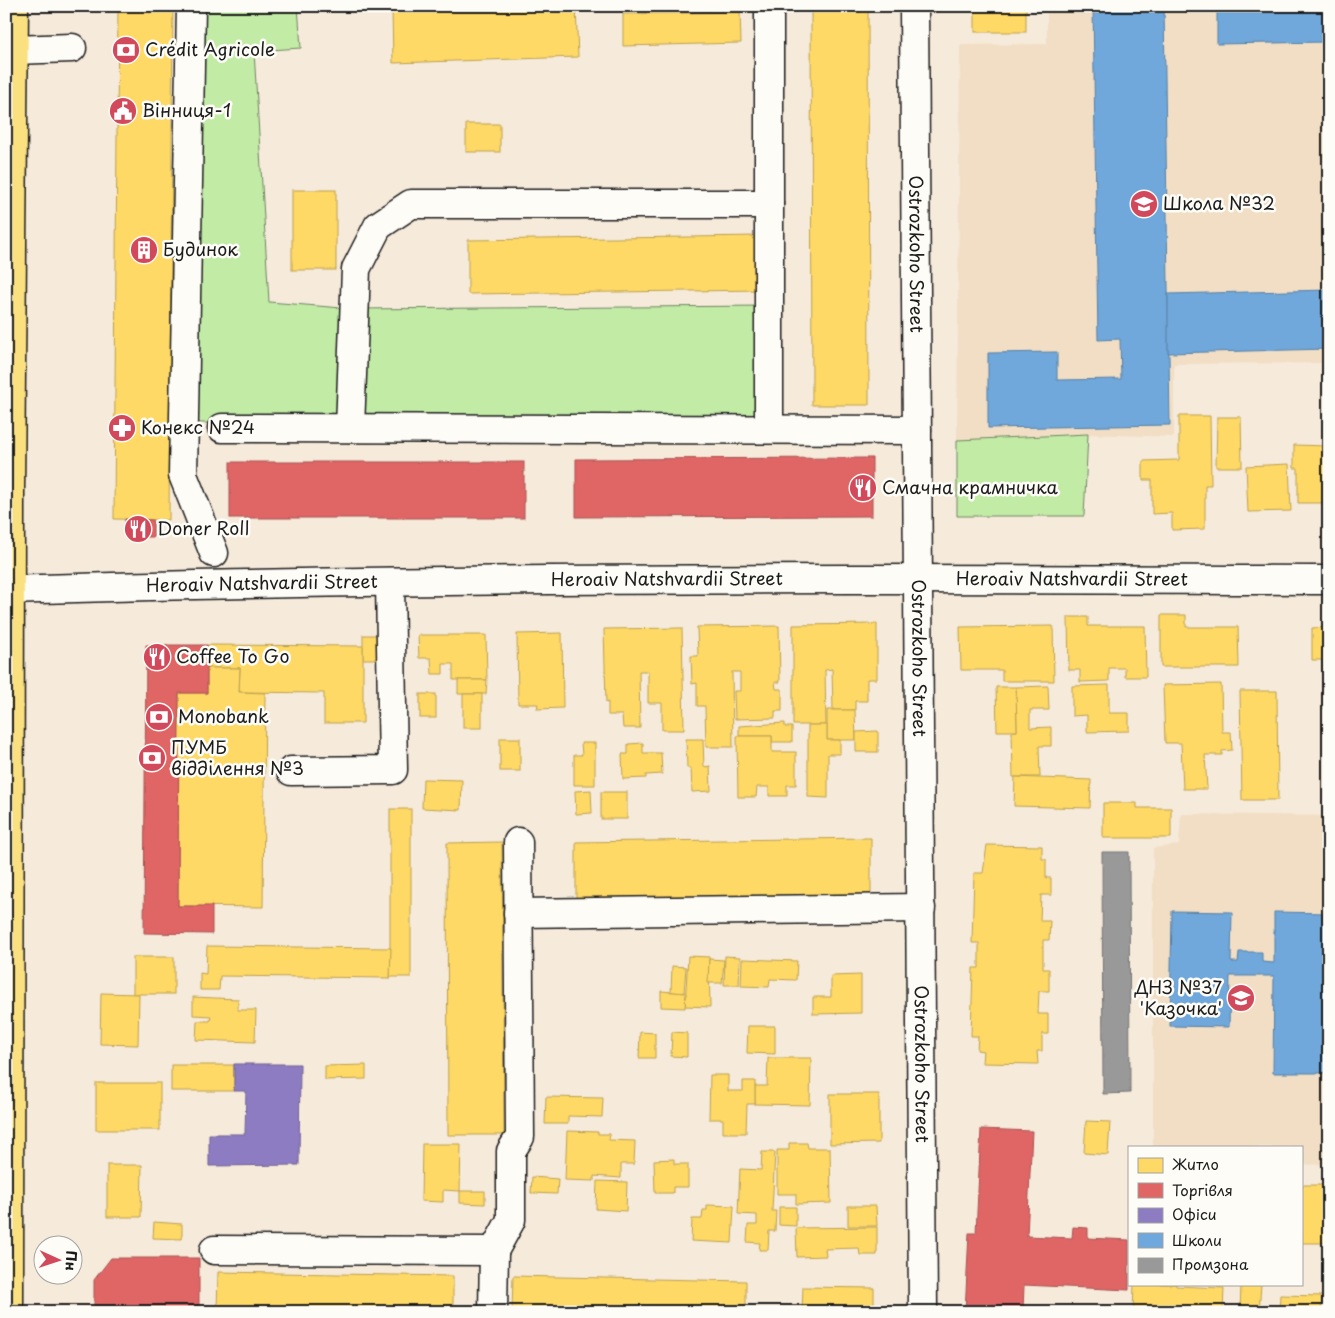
<svg xmlns="http://www.w3.org/2000/svg" width="1335" height="1318" viewBox="0 0 1335 1318" font-family="'Playpen Sans',sans-serif">
<style>
.built{fill:#f1dec5}
.green{fill:#c2eba6;stroke:#6f8461}
.homes{fill:#ffd966;stroke:#bba050}
.shops{fill:#e06666;stroke:#a55050}
.offices{fill:#8e7cc3;stroke:#6c5f91}
.schools{fill:#6fa8dc;stroke:#567ea2}
.industry{fill:#999;stroke:#747474}
.lines{fill:none;stroke-linecap:round;stroke-linejoin:round}
.minor-casing{stroke:#1c1c1c;stroke-width:31}
.major-casing{stroke:#1c1c1c;stroke-width:31}
.minor{stroke:#fdfcf7;stroke-width:28}
.major{stroke:#fbe080;stroke-width:28}
.labels{text-anchor:middle;stroke-width:5;stroke-linejoin:round;paint-order:stroke}
.poi-label{font-size:18px;fill:#1c1c1c;stroke:#fdfcf7;text-anchor:start}
.street-label{font-size:18px;fill:#1c1c1c;stroke:#fdfcf7}
</style>
<rect width="100%" height="100%" fill="#f6eada"/>
<filter id="ink" filterUnits="userSpaceOnUse"><feTurbulence type="fractalNoise" baseFrequency=".02" numOctaves="2"/><feDisplacementMap in="SourceGraphic" scale="10" xChannelSelector="R" yChannelSelector="G"/><feConvolveMatrix kernelMatrix="1 2 1 2 8 2 1 2 1" color-interpolation-filters="sRGB"/></filter>
<g filter="url(#ink)">
<g class="built">
<path d="M1047 6H1329V363L1174 364V437L1088 434 957 440 960 45 1047 44Z"/>
<path d="M1181 814 1329 816V1164L1301 1165V1147H1153V848L1179 845Z"/>
</g>
<g class="green">
<path d="M191 6H298L301 48 254 51 269 302 354 309 769 306V423H184Z"/>
<path d="M1088 434 1084 516H957V440Z"/>
</g>
<g class="homes">
<path d="M118 6H173L169 520 114 519Z"/>
<path d="M447 6H576L578 57 393 63 392 8Z"/>
<path d="M811 6H868L869 405H812Z"/>
<rect x="975" y="6" width="51" height="26"/>
<path d="M740 12 741 43 623 46V14Z"/>
<rect x="466" y="124" width="34" height="28"/>
<rect x="292" y="190" width="44" height="80"/>
<path d="M761 236 762 290 468 294V240Z"/>
<path d="M1179 416H1210L1211 485H1205V529L1172 530V513L1152 514V480H1143V461L1179 460Z"/>
<path d="M1217 417H1241L1242 467H1216Z"/>
<path d="M1294 445 1328 446V503H1298V468H1294Z"/>
<path d="M1289 464 1291 511 1248 512 1246 466Z"/>
<path d="M1161 615H1186V627H1238L1239 667H1161Z"/>
<path d="M1068 617H1088V626H1145L1146 677H1125V668H1109V681L1080 682V670H1069Z"/>
<path d="M877 624V679H867V701H855V710H833L832 669 825 670 826 725H793V625Z"/>
<path d="M779 626 780 682H775L776 689H782V711H775V718L735 719 734 691H740V672H732L733 747H706L705 706H697V683L692 684 691 656H698L697 627Z"/>
<path d="M1053 626 1054 681H1002V670H961L960 627Z"/>
<path d="M1329 627V741H1326V709H1323L1322 660H1312V628Z"/>
<path d="M682 628 684 730H662V703H648V671H639L640 728H623L622 715H608V702L606 703 604 629Z"/>
<path d="M562 633 563 708 537 709 538 704H518L517 634Z"/>
<rect x="363" y="635" width="14" height="24"/>
<path d="M418 635H486L487 680H453V664H443V674H432L431 658H419Z"/>
<path d="M207 645 363 646V723H324V693L239 692 240 668H207Z"/>
<path d="M207 668H240L239 692 265 693 263 907 178 906 179 693H207Z"/>
<path d="M458 680H487L486 694H458Z"/>
<path d="M1221 684 1222 732H1231L1232 750 1222 751V755H1205L1207 789H1183L1181 743H1165L1163 685Z"/>
<path d="M1109 685V713H1129V731L1087 732V715L1072 716V686Z"/>
<path d="M1048 686 1049 710H1030V728L1051 727V746H1039L1040 777H1013L1012 731H1017L1016 687Z"/>
<path d="M996 687H1016L1017 731H997Z"/>
<path d="M1240 691H1277L1278 800H1242Z"/>
<rect x="420" y="694" width="16" height="24"/>
<rect x="463" y="694" width="19" height="34"/>
<path d="M827 710H855L856 740H827Z"/>
<path d="M785 723V727H792V742H772V736H739V726Z"/>
<path d="M808 725H827V740H840V754H828V798L808 797Z"/>
<path d="M878 731V752H856V732Z"/>
<path d="M737 736H772V752H796V785H787V796H769V787H757L756 797H738Z"/>
<rect x="500" y="738" width="20" height="33"/>
<path d="M686 739H703L704 767 710 766 711 791 692 792 691 768H687Z"/>
<path d="M581 743H595V785H574V755H582Z"/>
<path d="M643 743V753H661L662 774 646 775V778L623 779 622 754H628V744Z"/>
<path d="M1015 777 1091 780 1090 808 1014 806Z"/>
<path d="M423 779 462 780 461 810 422 808Z"/>
<path d="M591 790 592 813 576 814 575 791Z"/>
<rect x="601" y="792" width="26" height="27"/>
<path d="M1103 803H1137V808H1171V838H1103Z"/>
<rect x="390" y="809" width="21" height="168"/>
<path d="M871 838V894L576 898V842Z"/>
<path d="M502 842 504 1135H448L447 843Z"/>
<path d="M987 845 1042 846V859H1046V878H1051V895H1041L1040 921H1050L1049 940H1043V969H1049V991H1039L1038 1014H1048V1034H1042V1051H1037L1038 1064 982 1063 983 1051 977 1050 978 1036H971L973 968H979V943H972L974 873H983Z"/>
<path d="M207 946 391 948 390 978 220 976 219 990H200V973L206 974Z"/>
<path d="M688 956 709 957 710 1007 685 1006Z"/>
<path d="M725 956 740 957 739 985H724Z"/>
<rect x="133" y="957" width="41" height="37"/>
<path d="M709 959 724 960 722 983H708Z"/>
<path d="M742 959 797 961 796 980 770 979 769 987 741 986Z"/>
<path d="M672 966 686 967 684 993 671 992Z"/>
<path d="M861 975V1013L813 1014V997H831V976Z"/>
<path d="M661 991 686 993 685 1008 661 1007Z"/>
<path d="M101 993 139 994 138 1045 100 1044Z"/>
<path d="M193 997 238 999V1010H256L255 1042 196 1040 197 1021H210L211 1016 193 1015Z"/>
<path d="M748 1026H775V1054L747 1053Z"/>
<path d="M640 1032 655 1033V1058H639Z"/>
<path d="M672 1032 687 1033V1057L671 1056Z"/>
<path d="M768 1058H811L810 1105 755 1104V1086H767Z"/>
<rect x="171" y="1065" width="63" height="26"/>
<path d="M366 1065V1079L325 1080V1066Z"/>
<path d="M710 1075H728V1091H743V1081H755V1104H747L746 1133H723V1119H709Z"/>
<rect x="96" y="1083" width="64" height="47"/>
<path d="M830 1094H879V1143L830 1144Z"/>
<path d="M546 1097 603 1098 602 1117 568 1116V1124H545Z"/>
<path d="M1086 1121 1110 1122 1108 1155 1084 1153Z"/>
<path d="M567 1131 598 1132V1134H610L609 1140 635 1141 634 1164H621V1178L594 1176V1181L565 1180Z"/>
<path d="M789 1143H807L808 1148H830L831 1203 796 1204V1194H777V1150H789Z"/>
<path d="M422 1144H461L460 1191 443 1190V1202L421 1201Z"/>
<path d="M762 1152H775L772 1211H776L775 1231H769L768 1250H759L760 1243 747 1242 748 1225H757V1215L738 1214 740 1169 761 1170Z"/>
<path d="M674 1159V1164H688V1187H673V1193H655L654 1160Z"/>
<path d="M107 1165H142L141 1217H107Z"/>
<path d="M532 1177 558 1179 557 1194 531 1193Z"/>
<path d="M597 1181 627 1182 626 1211 596 1209Z"/>
<rect x="1301" y="1185" width="28" height="58"/>
<path d="M460 1191H485V1204L460 1203Z"/>
<path d="M707 1205 734 1206 732 1243 691 1241 692 1219H702L703 1210H707Z"/>
<path d="M848 1206H876L877 1226H848Z"/>
<path d="M779 1207H796V1226L779 1225Z"/>
<path d="M154 1222 182 1224V1239L153 1238Z"/>
<path d="M877 1227V1255H860L859 1248 825 1249 826 1256 797 1257 796 1228Z"/>
<path d="M218 1272 453 1276V1312H217Z"/>
<path d="M513 1276 746 1281V1312H512Z"/>
<path d="M1134 1284H1176V1286L1224 1288 1223 1312H1133Z"/>
<path d="M1241 1284H1261L1259 1312H1240Z"/>
<path d="M803 1287 874 1288V1312H802Z"/>
<path d="M1280 1295 1322 1296 1321 1312H1279Z"/>
</g>
<g class="shops">
<path d="M872 458V516L576 517V459Z"/>
<rect x="230" y="462" width="294" height="56"/>
<path d="M125 519 153 520V537H125Z"/>
<path d="M146 645H207V693H179L178 906H212V934L144 933Z"/>
<path d="M981 1129 1032 1131 1027 1236 1072 1238 1073 1227 1088 1228V1238L1129 1240V1290L1024 1285 1023 1312H965L969 1233H976Z"/>
<path d="M111 1258H199V1312H94V1280Z"/>
</g>
<path class="offices" d="M234 1064H300L299 1165 209 1166V1134H245L246 1091H234Z"/>
<g class="schools">
<path d="M1164 6 1170 425 988 428V353L1057 352V380L1121 379 1120 339 1098 340 1093 7Z"/>
<path d="M1217 6H1326V42L1217 44Z"/>
<rect x="1327" y="216" width="2" height="69"/>
<path d="M1329 290V349L1168 353V294Z"/>
<path d="M1172 911 1232 912 1231 962H1238L1239 952H1262V962L1274 963V912L1329 913V1073H1273L1274 976H1230L1229 1027 1170 1026Z"/>
</g>
<path class="industry" d="M1102 852H1129L1130 1093 1103 1094Z"/>
<g class="lines">
<defs>
<g id="minor">
<path d="M191 6 183 475 214 553"/>
<path id="s1" d="M914 6 923 1312"/>
<path d="M13 50 72 48"/>
<path d="M222 428 917 430"/>
<path d="M350 428 356 269 378 226 411 204H769"/>
<path d="M769 429V13L772 6"/>
<path id="s2" d="M6 590C447 576 888 579 1329 580"/>
<path d="M291 771 393 770 390 582"/>
<path d="M518 913 921 908"/>
<path d="M214 1250 494 1251"/>
<path d="M493 1312 494 1251 511 1220V1151L520 1137 518 842"/>
</g>
<path id="major" d="M9 1312 10 494 14 6"/>
</defs>
<use href="#minor" class="minor-casing"/>
<use href="#major" class="major-casing"/>
<use href="#minor" class="minor"/>
<use href="#major" class="major"/>
</g>
</g>
<defs>
<symbol id="bank-disc" viewBox="-11 -11 22 22"><circle r="9.5" fill="#d1495b" stroke="#fdfcf7"/><path d="M-6-4H6V4H-6ZM0-2.3a2.3 2.3 0 1 0 0 4.6a2.3 2.3 0 1 0 0-4.6Z" fill="#fff"/></symbol>
<symbol id="civic-disc" viewBox="-11 -11 22 22"><circle r="9.5" fill="#d1495b" stroke="#fdfcf7"/><path d="M-.6-6.5H3V-4.5H.6V-3L4-1V1h2V6H-6V1h2V-1L-.6-3ZM-1.2 2.5V6h2.4V2.5Z" fill="#fff"/></symbol>
<symbol id="school-disc" viewBox="-11 -11 22 22"><circle r="9.5" fill="#d1495b" stroke="#fdfcf7"/><path d="M0-5L7-2L0 1L-7-2ZM-4 1L0 2.5L4 1V4Q0 6-4 4Z" fill="#fff"/></symbol>
<symbol id="building-disc" viewBox="-11 -11 22 22"><circle r="9.5" fill="#d1495b" stroke="#fdfcf7"/><path d="M-4-6H4V6H1V3H-1V6H-4ZM-2.5-4.3h1.7v1.8h-1.7ZM.8-4.3h1.7v1.8H.8ZM-2.5-1h1.7V.8h-1.7ZM.8-1h1.7V.8H.8Z" fill="#fff"/></symbol>
<symbol id="pharmacy-disc" viewBox="-11 -11 22 22"><circle r="9.5" fill="#d1495b" stroke="#fdfcf7"/><path d="M-2-6h4v4h4v4h-4v4h-4v-4h-4v-4h4Z" fill="#fff"/></symbol>
<symbol id="restaurant-disc" viewBox="-11 -11 22 22"><circle r="9.5" fill="#d1495b" stroke="#fdfcf7"/><path d="M-5-6h1v4h1v-4h1v4h1v-4h1v5L-1.5 .5V6h-2V.5L-5-1ZM5-6V6H3V1.5H1.5Q1.5-4 5-6Z" fill="#fff"/></symbol>
</defs>
<g fill-rule="evenodd">
<use href="#bank-disc" x="110" y="34" width="32" height="32"/>
<use href="#civic-disc" x="107" y="95" width="32" height="32"/>
<use href="#school-disc" x="1128" y="188" width="32" height="32"/>
<use href="#building-disc" x="128" y="234" width="32" height="32"/>
<use href="#pharmacy-disc" x="106" y="412" width="32" height="32"/>
<use href="#restaurant-disc" x="847" y="472" width="32" height="32"/>
<use href="#restaurant-disc" x="122" y="513" width="32" height="32"/>
<use href="#restaurant-disc" x="141" y="641" width="32" height="32"/>
<use href="#bank-disc" x="143" y="701" width="32" height="32"/>
<use href="#bank-disc" x="136" y="742" width="32" height="32"/>
<use href="#school-disc" x="1225" y="982" width="32" height="32"/>
</g>
<g class="labels">
<g class="poi-label">
<text x="145" y="56">Crédit Agricole</text>
<text x="142" y="117">Вінниця-1</text>
<text x="1163" y="210">Школа №32</text>
<text x="163" y="256">Будинок</text>
<text x="141" y="434">Конекс №24</text>
<text x="882" y="494">Смачна крамничка</text>
<text x="157" y="535">Doner Roll</text>
<text x="176" y="663">Coffee To Go</text>
<text x="178" y="723">Monobank</text>
<text x="171" y="754">ПУМБ<tspan x="171" dy="21">відділення №3</tspan></text>
<text x="1222" y="994" text-anchor="end">ДНЗ №37<tspan x="1222" dy="21">'Казочка'</tspan></text>
</g>
<g class="street-label">
<text dy="6" stroke="none"><textPath href="#s1" startOffset="248">Ostrozkoho Street</textPath></text>
<text dy="6" stroke="none"><textPath href="#s2" startOffset="1066">Heroaiv Natshvardii Street</textPath></text>
<text dy="6" stroke="none"><textPath href="#s2" startOffset="661">Heroaiv Natshvardii Street</textPath></text>
<text dy="6" stroke="none"><textPath href="#s2" startOffset="256">Heroaiv Natshvardii Street</textPath></text>
<text dy="6" stroke="none"><textPath href="#s1" startOffset="652">Ostrozkoho Street</textPath></text>
<text dy="6" stroke="none"><textPath href="#s1" startOffset="1058">Ostrozkoho Street</textPath></text>
</g>
</g>
<rect width="1335" height="1318" fill="none" stroke="#fdfcf7" stroke-width="25"/>
<rect x="12" y="12" width="1310" height="1293" fill="none" stroke="#1c1c1c" stroke-width="2" filter="url(#ink)"/>
<rect x="1128" y="1146" width="175" height="140" fill="#fdfcf7" stroke="#a3a29f"/>
<rect x="1138" y="1158" width="25" height="15" fill="#ffd966" stroke="#a3a29f"/>
<text x="1172" y="1170" font-size="15" fill="#1c1c1c">Житло</text>
<rect x="1138" y="1183" width="25" height="15" fill="#e06666" stroke="#a3a29f"/>
<text x="1172" y="1196" font-size="15" fill="#1c1c1c">Торгівля</text>
<rect x="1138" y="1208" width="25" height="15" fill="#8e7cc3" stroke="#a3a29f"/>
<text x="1172" y="1220" font-size="15" fill="#1c1c1c">Офіси</text>
<rect x="1138" y="1233" width="25" height="15" fill="#6fa8dc" stroke="#a3a29f"/>
<text x="1172" y="1246" font-size="15" fill="#1c1c1c">Школи</text>
<rect x="1138" y="1258" width="25" height="15" fill="#999999" stroke="#a3a29f"/>
<text x="1172" y="1270" font-size="15" fill="#1c1c1c">Промзона</text>
<g transform="translate(58 1260) rotate(93)"><circle r="24" fill="#fdfcf7" stroke="#a3a29f"/>
<path d="M0-4L9 19L0 12L-9 19Z" fill="#d1495b"/>
<text y="-8" font-size="14" font-weight="bold" text-anchor="middle" fill="#1c1c1c">Пн</text>
</g>
</svg>
